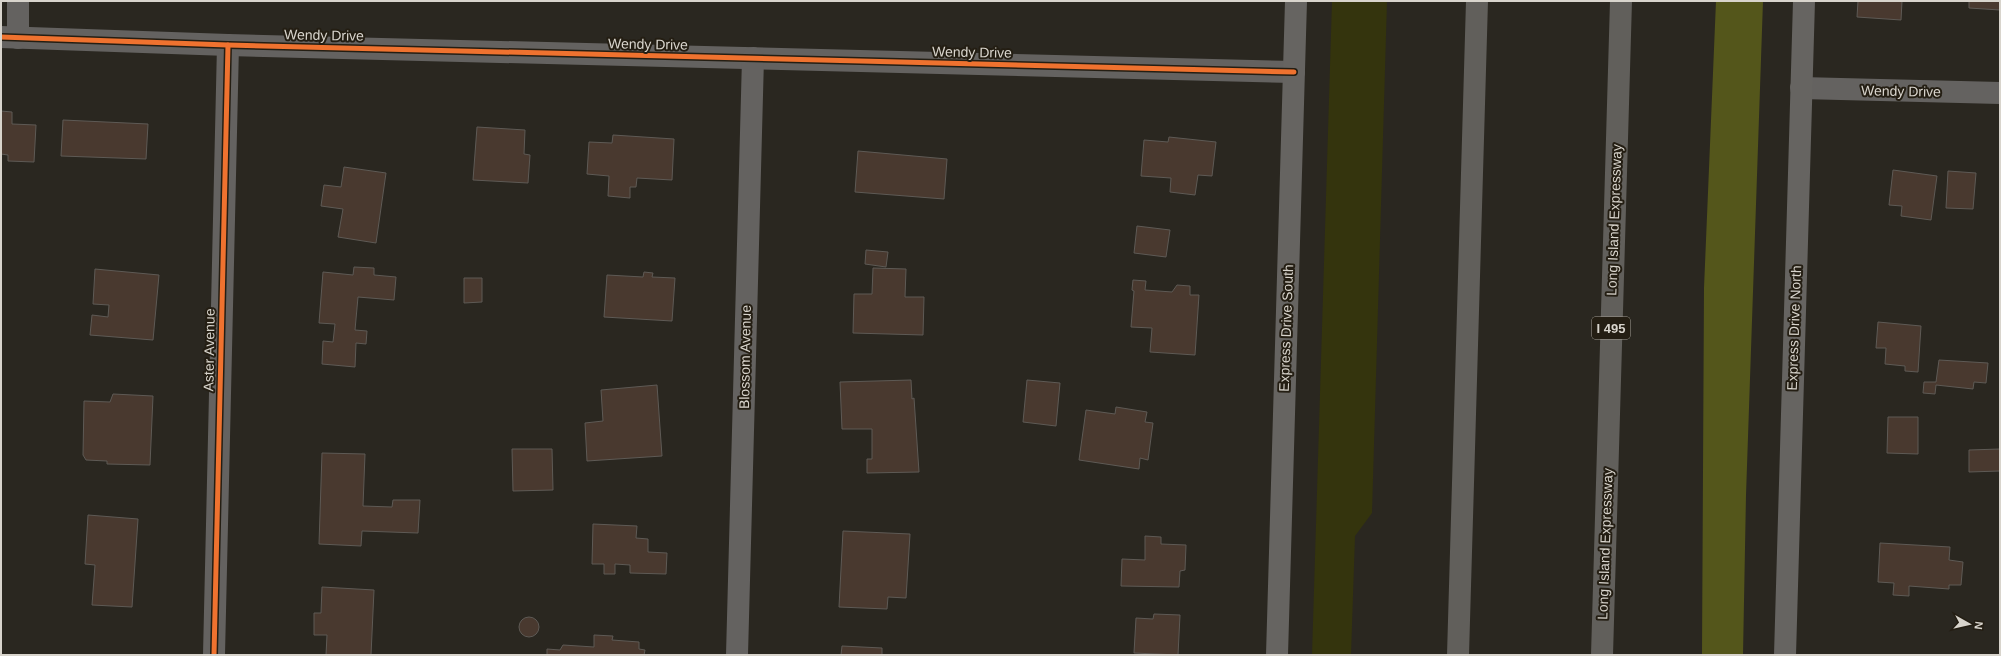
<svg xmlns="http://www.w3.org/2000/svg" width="2001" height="656" viewBox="0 0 2001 656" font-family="Helvetica,sans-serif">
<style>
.green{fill:#34340d}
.forest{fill:#54561b}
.building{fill:#49392f;stroke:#5e5a55}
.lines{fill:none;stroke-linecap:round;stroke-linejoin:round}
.street{stroke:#646260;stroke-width:22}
.secondary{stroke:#666461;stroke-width:22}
.highway{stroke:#615f5b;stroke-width:22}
.cycleway-casing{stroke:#241e13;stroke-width:8}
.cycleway{stroke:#ef722f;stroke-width:5}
.labels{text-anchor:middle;stroke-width:4;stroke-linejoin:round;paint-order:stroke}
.shield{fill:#241e13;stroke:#a29d94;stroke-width:1}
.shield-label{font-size:13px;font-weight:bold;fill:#d8d4cc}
.street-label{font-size:14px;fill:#d8d4cc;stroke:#241e13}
</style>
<rect width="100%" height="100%" fill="#2a2720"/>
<path class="green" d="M1332 1H1387L1372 513 1355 536 1351 655H1312Z"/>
<path class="forest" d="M1716 1H1763L1746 495 1743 655H1702L1704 288Z"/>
<g class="building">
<path d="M1858 1H1902L1901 20 1857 17Z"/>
<path d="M1969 1H2000V10L1969 8Z"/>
<path d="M1 111 12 112V124L36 125 34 162 8 161V155L1 154Z"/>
<path d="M63 120 148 124 146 159 61 156Z"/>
<path d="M477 127 525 130 524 154 530 155 528 183 473 180Z"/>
<path d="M613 135 674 139 672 180 637 178 636 187H630V198L608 196 609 176 587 174 589 142 612 143Z"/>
<path d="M1169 137 1216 142 1212 176 1198 175 1195 195 1170 192 1171 178 1141 176 1144 140 1168 142Z"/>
<path d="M858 151 947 159 944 199 855 192Z"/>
<path d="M344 167 386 173 376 243 338 237 343 209 321 206 324 185 341 187Z"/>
<path d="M1893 170 1937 176 1931 220 1901 216 1902 206 1889 205Z"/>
<path d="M1948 171 1976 173 1973 209 1946 208Z"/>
<path d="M1137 226 1170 230 1166 257 1134 253Z"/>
<path d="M866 250 888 252 886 267 865 264Z"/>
<path d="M354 267 374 268V275L396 277 394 300 358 297 355 330 367 331 366 344 356 343 355 367 322 364 323 341 333 342 335 324 319 323 323 272 353 275Z"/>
<path d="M873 268 906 269 905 297H924L923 335 853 333 854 294H872Z"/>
<path d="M95 269 159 275 153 340 90 335 92 315 108 317 109 305 93 304Z"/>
<path d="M644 272 653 273 652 277 675 278 672 321 604 317 607 275 643 277Z"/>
<path d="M464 278H482V302L464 303Z"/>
<path d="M1133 280 1146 281 1145 290 1172 292 1177 285 1190 286V295H1199L1195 355 1150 352 1152 328 1131 327 1134 291 1132 290Z"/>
<path d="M1878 322 1921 326 1918 372 1905 371V366L1885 364 1886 348H1876Z"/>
<path d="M1939 360 1988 363 1986 383 1974 382 1973 389 1936 385 1935 394 1923 393 1924 382H1936Z"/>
<path d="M911 380 912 399 914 398 919 472 867 473V459H872V429H842L840 382Z"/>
<path d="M1027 380 1060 383 1056 426 1023 422Z"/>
<path d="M657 385 662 456 587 461 585 423 603 421 601 390Z"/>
<path d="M113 394 153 396 150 465 107 464V461L86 460 83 455 84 401 110 402Z"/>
<path d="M1116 407 1147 412 1145 422 1153 423 1148 460 1140 458 1139 469 1079 460 1086 410 1115 414Z"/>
<path d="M1888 417H1918V454L1887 453Z"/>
<path d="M512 449H552L553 490 513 491Z"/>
<path d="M2000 449V471L1969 472V450Z"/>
<path d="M322 453 365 454 363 506 392 507 393 500H420L418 533 362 531 361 546 319 544Z"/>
<path d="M88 515 138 519 132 607 92 605 95 565 85 564Z"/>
<path d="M593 524 637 526 636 538 648 539V552L667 553 666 574 630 573V565L615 564V574H604V564H592Z"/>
<path d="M843 531 910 534 906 598 888 597 887 609 839 607Z"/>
<path d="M1145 536 1161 537V544L1186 545 1185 570 1180 571 1179 587 1121 586 1122 559 1145 560Z"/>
<path d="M1880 543 1950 547 1949 560 1963 562 1961 585H1949V589L1909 586V596L1893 595 1894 583 1878 582Z"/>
<path d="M322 587 374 590 371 655H326L327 635H314V613H321Z"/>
<path d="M1154 614 1180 615 1178 655 1134 653 1136 618 1153 619Z"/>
<circle cx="529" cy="627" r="10"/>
<path d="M594 635 613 636 612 640 639 642V649L645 650 644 655H547V649L560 650 563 645 594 647Z"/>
<path d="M842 646 882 648V655H841Z"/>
</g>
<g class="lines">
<g class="street">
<path d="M1 37 228 45 1294 72"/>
<path d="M18 38V1"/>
<path d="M1801 88 2000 93"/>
<path d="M214 655 228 45"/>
<path d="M737 655 753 58"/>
</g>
<g class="secondary">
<path d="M1277 655 1296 1"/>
<path d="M1785 655 1804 1"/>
</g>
<g class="highway">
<path d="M1458 655 1477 1"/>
<path d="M1602 655 1621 1"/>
</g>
<defs>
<g id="cycleway">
<path d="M1 37 228 45 1294 72"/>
<path d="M214 655 228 45"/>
</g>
</defs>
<use href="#cycleway" class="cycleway-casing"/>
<use href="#cycleway" class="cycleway"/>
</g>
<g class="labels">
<rect class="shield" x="1592" y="317" width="38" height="22" rx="3"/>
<g class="shield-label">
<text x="1611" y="333">I 495</text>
</g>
<g class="street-label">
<text transform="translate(324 35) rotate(1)" y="5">Wendy Drive</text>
<text transform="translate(648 44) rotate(1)" y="5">Wendy Drive</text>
<text transform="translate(972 52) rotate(1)" y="5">Wendy Drive</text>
<text transform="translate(1901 91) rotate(1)" y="5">Wendy Drive</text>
<text transform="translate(1614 220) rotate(-88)" y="5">Long Island Expressway</text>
<text transform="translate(1286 328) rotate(-88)" y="5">Express Drive South</text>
<text transform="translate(1794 328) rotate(-88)" y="5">Express Drive North</text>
<text transform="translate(209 350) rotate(-89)" y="5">Aster Avenue</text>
<text transform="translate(745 357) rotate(-89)" y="5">Blossom Avenue</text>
<text transform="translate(1605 544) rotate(-88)" y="5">Long Island Expressway</text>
</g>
</g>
<rect width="2001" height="656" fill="none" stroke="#d8d4cc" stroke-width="4"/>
<g transform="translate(1969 624) rotate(98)" stroke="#241e13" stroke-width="3" paint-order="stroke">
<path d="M0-3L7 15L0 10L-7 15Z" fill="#d8d4cc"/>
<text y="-6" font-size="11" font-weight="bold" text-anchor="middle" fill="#d8d4cc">N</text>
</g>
</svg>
